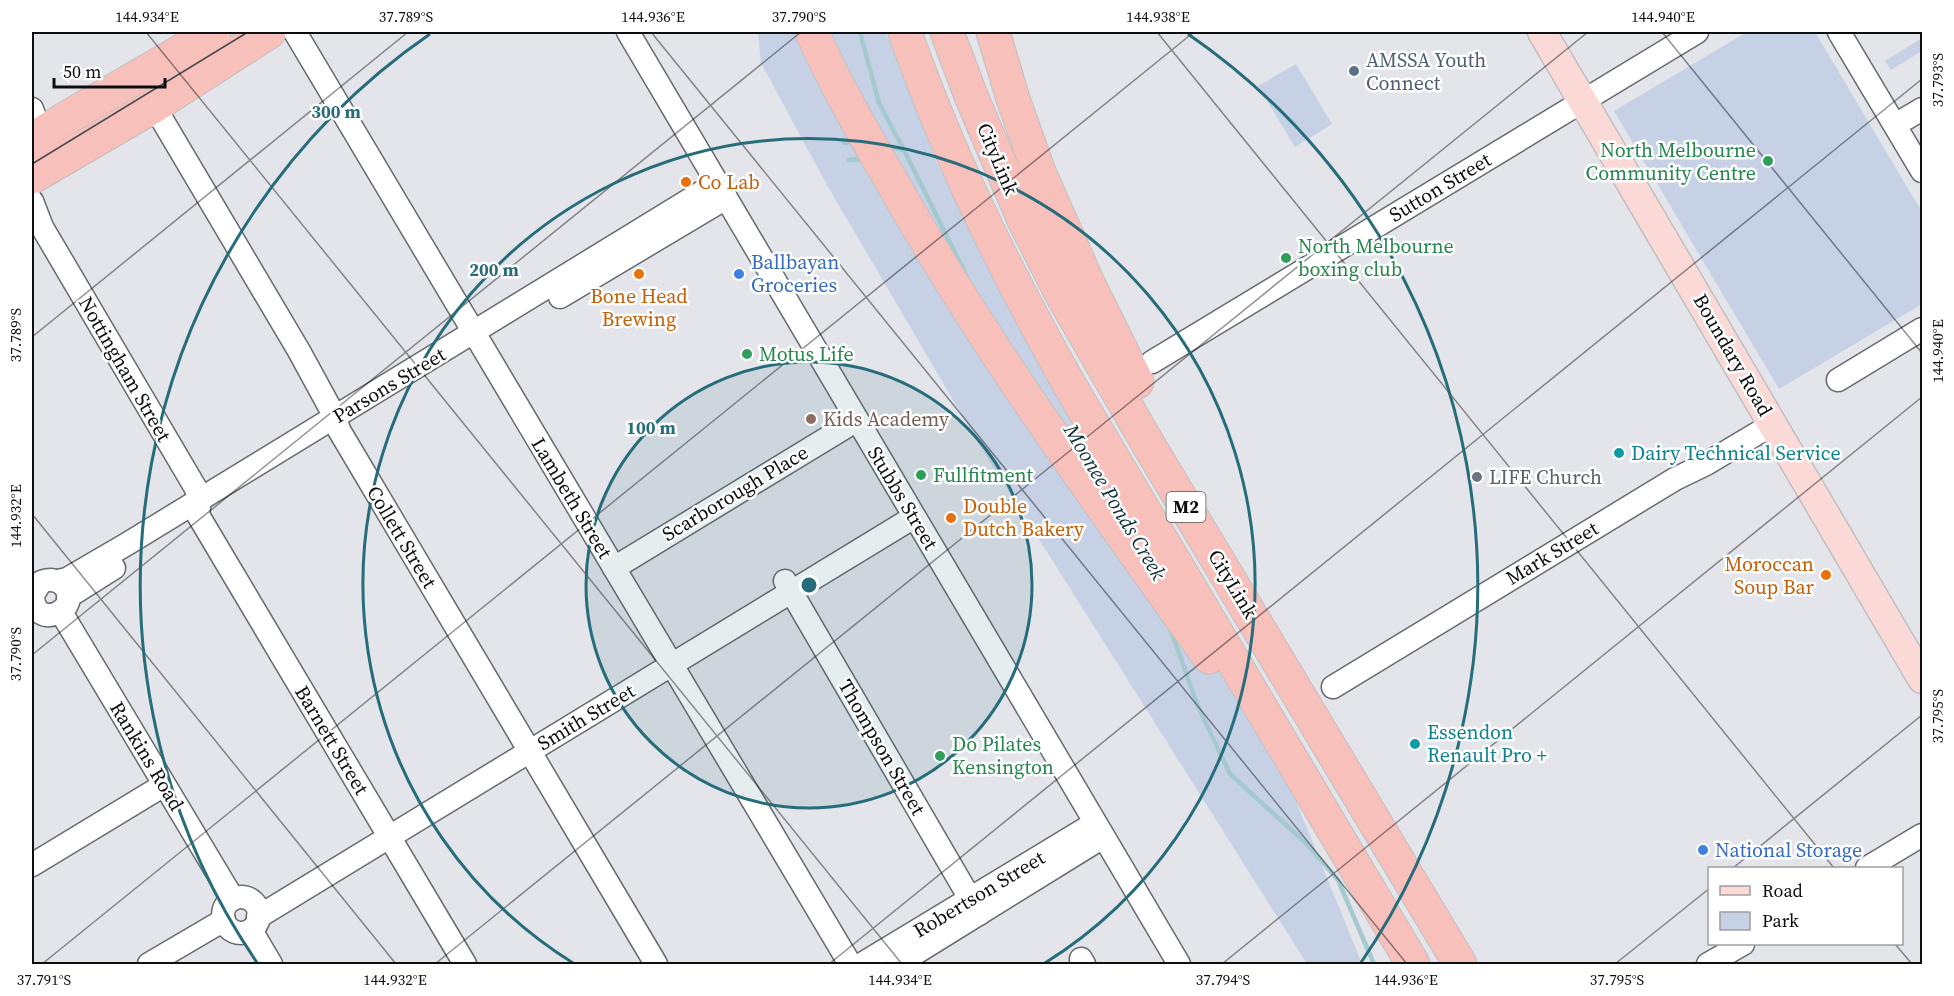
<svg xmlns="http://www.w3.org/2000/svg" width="1954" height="996" viewBox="0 0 1954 996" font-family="'Source Serif 4',serif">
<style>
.green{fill:#c6d1e6}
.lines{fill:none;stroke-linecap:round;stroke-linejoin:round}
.stream{stroke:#a4c9cf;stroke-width:4.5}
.minor-casing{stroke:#676a6e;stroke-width:25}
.major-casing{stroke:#c0c0c1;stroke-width:31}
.highway-casing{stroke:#c0c0c1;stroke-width:35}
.minor{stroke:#fff;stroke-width:22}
.major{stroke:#fbd9d6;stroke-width:28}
.highway{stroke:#f8c0bb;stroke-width:33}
.tram{stroke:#4b4c4f;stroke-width:1.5}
.ticks{fill:none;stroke:#0d0e0f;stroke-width:1.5;stroke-opacity:0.45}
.ring{fill:none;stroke:#266c7a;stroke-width:3}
.service-dot{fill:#5c6f8a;stroke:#fff;stroke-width:2}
.leisure-dot{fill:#2e9e5b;stroke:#fff;stroke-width:2}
.food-dot{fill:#e8710a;stroke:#fff;stroke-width:2}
.shop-dot{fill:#3f7fe0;stroke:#fff;stroke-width:2}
.education-dot{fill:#8d6e63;stroke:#fff;stroke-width:2}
.culture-dot{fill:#0f9aa8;stroke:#fff;stroke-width:2}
.worship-dot{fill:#6b7280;stroke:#fff;stroke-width:2}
.labels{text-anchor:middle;stroke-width:5;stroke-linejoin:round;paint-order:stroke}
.shield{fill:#fff;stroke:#565657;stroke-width:1.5}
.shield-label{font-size:18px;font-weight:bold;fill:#0d0e0f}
.service-label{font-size:20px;fill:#4e5e75;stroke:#fff;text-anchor:start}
.leisure-label{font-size:20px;fill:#27864d;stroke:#fff;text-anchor:start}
.street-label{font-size:20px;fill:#0d0e0f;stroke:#fff}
.food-label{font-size:20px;fill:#c56008;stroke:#fff;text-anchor:start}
.shop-label{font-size:20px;fill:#366cbe;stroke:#fff;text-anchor:start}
.education-label{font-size:20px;fill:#785e54;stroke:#fff;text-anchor:start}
.culture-label{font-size:20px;fill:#0d838f;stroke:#fff;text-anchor:start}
.worship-label{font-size:20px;fill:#5b616d;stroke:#fff;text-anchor:start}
.water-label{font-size:21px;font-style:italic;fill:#0d3338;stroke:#fff}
.centre{fill:#266c7a;stroke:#fff;stroke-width:3}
.ring-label{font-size:18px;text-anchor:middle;font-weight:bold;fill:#266c7a;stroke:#fff;stroke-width:5;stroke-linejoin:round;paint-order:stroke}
.neatline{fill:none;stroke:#0d0e0f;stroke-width:2}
.ticks-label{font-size:15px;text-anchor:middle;fill:#0d0e0f}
</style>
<rect width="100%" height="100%" fill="#e3e5ea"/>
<g class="green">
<path d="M758 32H886L937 163 1080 439 1287 779 1362 964H1307L977 441 827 185 761 63Z"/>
<path d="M1747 32H1815L1922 212V304L1779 389 1614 111Z"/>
<path d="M1922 38V51L1891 70 1885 61Z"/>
<path d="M1296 64 1332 124 1295 147 1258 86Z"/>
</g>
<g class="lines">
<g class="stream">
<path d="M860 32 879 103 904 150 966 275"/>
<path d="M844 143 856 141"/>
<path d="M885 145 904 150"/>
<path d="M849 160 864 159"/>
<path d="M1170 628 1197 704 1230 774 1307 844 1338 880 1374 964"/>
</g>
<defs>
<g id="minor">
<path d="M295 32 850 964"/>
<path d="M628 32 1179 964"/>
<path d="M1839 32 1922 171"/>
<path d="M154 106 299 351 335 417 339 430 656 964"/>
<path d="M32 109 41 134"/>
<path d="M1895 125 1922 109"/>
<path d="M32 201 42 227 195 487 200 499 198 515 465 964"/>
<path d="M560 297 726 198"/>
<path d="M1152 362 1697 32"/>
<path d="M1838 380 1922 329"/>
<path d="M614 568 857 420"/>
<path d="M58 581 67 579 127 544 717 183"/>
<path d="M785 581 979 914"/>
<path d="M32 596 41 582C48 579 57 579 63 585 86 608 34 634 33 595"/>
<path d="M68 597 114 568"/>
<path d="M61 612 233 899"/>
<path d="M1333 687 1675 479 1706 464 1773 424"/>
<path d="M32 865 164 785"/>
<path d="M1867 868 1922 835"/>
<circle cx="241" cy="915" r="18"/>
<path d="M258 917 914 517"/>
<path d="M251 930 271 964"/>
<path d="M1081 959 1084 964"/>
<path d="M149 964 224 920"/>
<path d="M862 964 1095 823"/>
<path d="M898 964 1103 837"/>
<path d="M1708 964 1743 944"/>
</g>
<path id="major" d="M1542 32 1922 679"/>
<g id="highway">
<path d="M812 32C837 89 869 142 900 196 992 357 1102 506 1209 657"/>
<path d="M905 32C948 156 1006 272 1070 386L1413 964"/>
<path d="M947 32 971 96 1024 220 1062 295 1151 449 1460 964"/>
<path d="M993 32 1013 99 1039 172 1087 281 1137 382"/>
<path d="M32 140 68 117 214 32"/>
<path d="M32 177 154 106 269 32"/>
</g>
</defs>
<use href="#minor" class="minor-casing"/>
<use href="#major" class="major-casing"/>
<use href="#highway" class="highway-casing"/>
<use href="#minor" class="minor"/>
<use href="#major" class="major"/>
<use href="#highway" class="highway"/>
<path class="tram" d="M32 164 248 32"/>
</g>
<path class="ticks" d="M146 32 902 964M651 32 1407 964M1157 32 1834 868M1662 32 1922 353M32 337 408 32M32 514 396 964M32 655 801 32M1733 868 1922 715M1895 944 1912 964M42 964 1194 32M435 964 1588 32M829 964 1922 79M1222 964 1922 397M1615 964 1710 888"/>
<circle cx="809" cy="585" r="223" fill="#266c7a" fill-opacity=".12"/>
<g class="ring">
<circle cx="809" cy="585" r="223"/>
<path d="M573 963A446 446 0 1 1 1045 963"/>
<path d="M258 964A669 669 0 0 1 430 34M1188 34A669 669 0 0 1 1360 964"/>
</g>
<circle class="service-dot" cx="1354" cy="71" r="6"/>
<g class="leisure-dot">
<circle cx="1768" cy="161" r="6"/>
<circle cx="1286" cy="258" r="6"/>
<circle cx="747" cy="354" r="6"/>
<circle cx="921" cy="475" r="6"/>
<circle cx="940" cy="756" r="6"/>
</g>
<g class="food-dot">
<circle cx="686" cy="182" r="6"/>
<circle cx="639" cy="274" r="6"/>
<circle cx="951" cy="518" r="6"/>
<circle cx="1826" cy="575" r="6"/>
</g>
<g class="shop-dot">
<circle cx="739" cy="274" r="6"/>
<circle cx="1703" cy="850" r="6"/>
</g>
<circle class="education-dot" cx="811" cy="419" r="6"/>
<g class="culture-dot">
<circle cx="1619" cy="453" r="6"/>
<circle cx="1415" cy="744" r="6"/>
</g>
<circle class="worship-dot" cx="1477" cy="477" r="6"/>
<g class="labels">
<rect class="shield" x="1166.5" y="492" width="39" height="30" rx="4.5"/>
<g class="shield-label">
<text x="1186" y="513">M2</text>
</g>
<g class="service-label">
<text x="1366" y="67">AMSSA Youth<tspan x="1366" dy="23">Connect</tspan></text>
</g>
<g class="leisure-label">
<text x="1756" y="157" text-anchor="end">North Melbourne<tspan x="1756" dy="23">Community Centre</tspan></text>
<text x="1298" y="253">North Melbourne<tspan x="1298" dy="23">boxing club</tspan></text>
<text x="759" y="361">Motus Life</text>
<text x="933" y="482">Fullfitment</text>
<text x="952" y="751">Do Pilates<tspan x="952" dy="23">Kensington</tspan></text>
</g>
<g class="street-label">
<text transform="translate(998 159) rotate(67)" y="7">CityLink</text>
<text transform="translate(1440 187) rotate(-31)" y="7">Sutton Street</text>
<text transform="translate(1733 355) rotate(60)" y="7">Boundary Road</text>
<text transform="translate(125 369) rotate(60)" y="7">Nottingham Street</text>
<text transform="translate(389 385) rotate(-31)" y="7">Parsons Street</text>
<text transform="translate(735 493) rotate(-31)" y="7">Scarborough Place</text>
<text transform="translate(572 498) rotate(59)" y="7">Lambeth Street</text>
<text transform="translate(903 498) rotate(59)" y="7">Stubbs Street</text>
<text transform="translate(402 537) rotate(59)" y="7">Collett Street</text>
<text transform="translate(1552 553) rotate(-31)" y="7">Mark Street</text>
<text transform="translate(1233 584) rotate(59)" y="7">CityLink</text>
<text transform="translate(586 717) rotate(-31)" y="7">Smith Street</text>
<text transform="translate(332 740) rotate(59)" y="7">Barnett Street</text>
<text transform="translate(882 747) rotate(60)" y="7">Thompson Street</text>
<text transform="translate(147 756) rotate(59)" y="7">Rankins Road</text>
<text transform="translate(979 894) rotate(-31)" y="7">Robertson Street</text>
</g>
<g class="food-label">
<text x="698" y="189">Co Lab</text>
<text x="639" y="303" text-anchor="middle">Bone Head<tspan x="639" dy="23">Brewing</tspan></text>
<text x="963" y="513">Double<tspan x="963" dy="23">Dutch Bakery</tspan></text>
<text x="1814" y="571" text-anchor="end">Moroccan<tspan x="1814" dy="23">Soup Bar</tspan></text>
</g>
<g class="shop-label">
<text x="751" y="269">Ballbayan<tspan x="751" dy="23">Groceries</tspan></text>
<text x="1715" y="857">National Storage</text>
</g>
<g class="education-label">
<text x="823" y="426">Kids Academy</text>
</g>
<g class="culture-label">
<text x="1631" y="460">Dairy Technical Service</text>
<text x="1427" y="739">Essendon<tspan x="1427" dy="23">Renault Pro +</tspan></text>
</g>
<g class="worship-label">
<text x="1489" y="484">LIFE Church</text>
</g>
<g class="water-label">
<text transform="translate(1115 502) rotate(59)" y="7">Moonee Ponds Creek</text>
</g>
</g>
<circle cx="809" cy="585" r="9" class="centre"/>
<g class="ring-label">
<text x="336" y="118">300 m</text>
<text x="494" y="276">200 m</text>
<text x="651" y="434">100 m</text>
</g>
<rect width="1954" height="996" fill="none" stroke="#ffffff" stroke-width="66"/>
<rect x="1708" y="867" width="195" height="78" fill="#ffffff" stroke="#9e9f9f" stroke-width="1.5"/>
<rect x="1720" y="886" width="30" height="9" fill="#fbd9d6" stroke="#9e9f9f" stroke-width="1.5"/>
<text x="1762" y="897" font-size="18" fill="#0d0e0f">Road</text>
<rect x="1720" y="912" width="30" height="18" fill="#c6d1e6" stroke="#9e9f9f" stroke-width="1.5"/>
<text x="1762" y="927" font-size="18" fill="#0d0e0f">Park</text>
<path d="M54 78v9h111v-9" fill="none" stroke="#0d0e0f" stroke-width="3"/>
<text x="63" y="78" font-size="18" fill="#0d0e0f" stroke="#ffffff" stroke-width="4.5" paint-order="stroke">50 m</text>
<rect x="33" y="33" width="1888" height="930" class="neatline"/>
<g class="ticks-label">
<text x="147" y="22">144.934°E</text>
<text x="406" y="22">37.789°S</text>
<text x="653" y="22">144.936°E</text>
<text x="799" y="22">37.790°S</text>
<text x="1158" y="22">144.938°E</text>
<text x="1663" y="22">144.940°E</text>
<text transform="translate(1938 80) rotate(-90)" y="5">37.793°S</text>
<text transform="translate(16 335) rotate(-90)" y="5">37.789°S</text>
<text transform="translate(1938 351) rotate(-90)" y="5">144.940°E</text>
<text transform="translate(16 516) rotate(-90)" y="5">144.932°E</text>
<text transform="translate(16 654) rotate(-90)" y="5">37.790°S</text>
<text transform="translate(1938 716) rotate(-90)" y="5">37.795°S</text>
<text x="44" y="985">37.791°S</text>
<text x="395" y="985">144.932°E</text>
<text x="900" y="985">144.934°E</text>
<text x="1223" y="985">37.794°S</text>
<text x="1406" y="985">144.936°E</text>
<text x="1617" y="985">37.795°S</text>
</g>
</svg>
